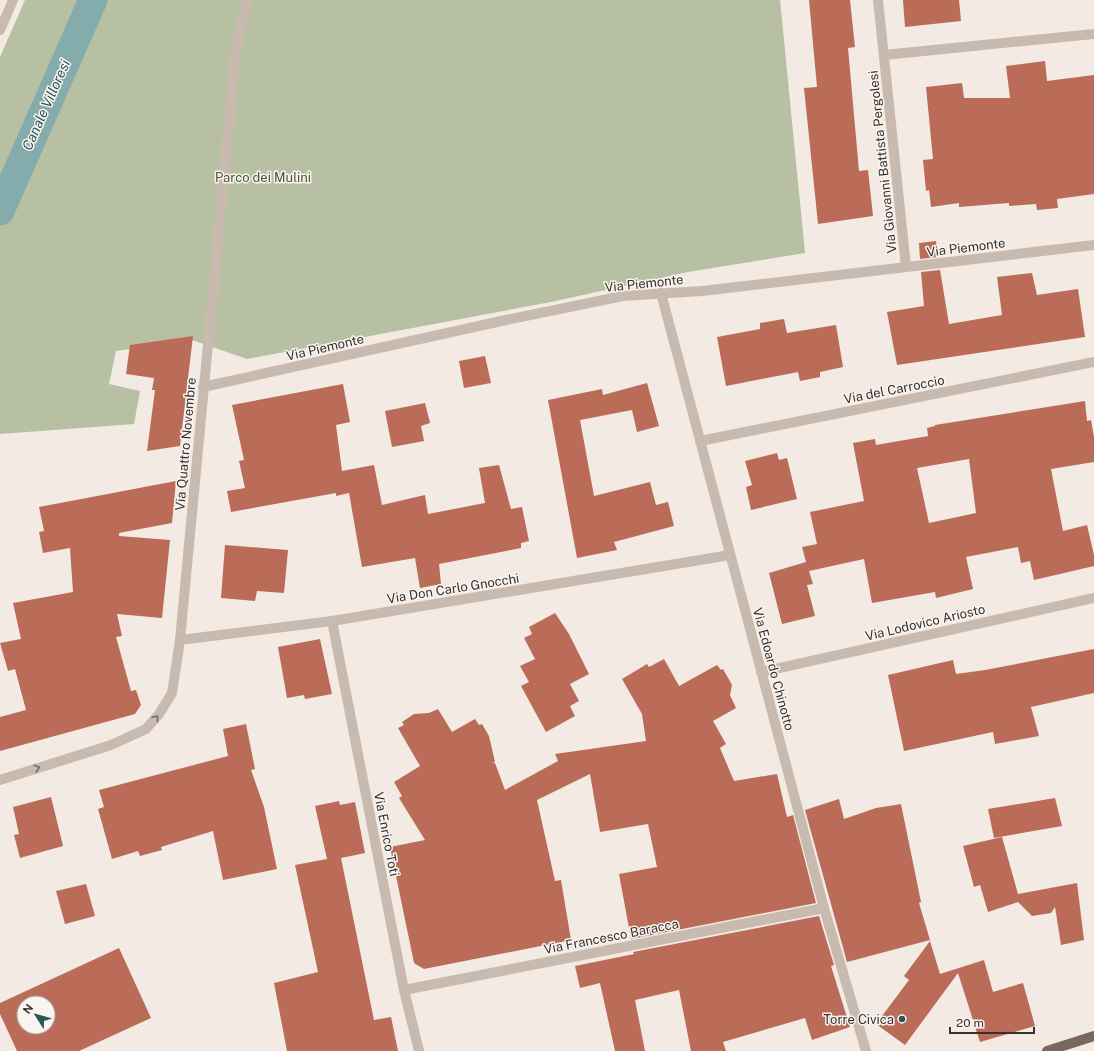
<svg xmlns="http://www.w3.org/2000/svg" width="1094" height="1051" viewBox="0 0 1094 1051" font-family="'Public Sans',sans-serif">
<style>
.green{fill:#b8c0a4}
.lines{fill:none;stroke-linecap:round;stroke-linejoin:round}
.canal{stroke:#85acac;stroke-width:29}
.building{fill:#ba6c59;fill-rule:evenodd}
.street{stroke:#c9bab0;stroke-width:10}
.primary{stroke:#796760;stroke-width:10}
.oneway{stroke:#7a6e68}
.poi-dot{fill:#265657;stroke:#f9f4ef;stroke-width:1.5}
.labels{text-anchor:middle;stroke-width:3;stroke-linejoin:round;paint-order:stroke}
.street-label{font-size:13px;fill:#39302d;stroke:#f9f4ef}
.park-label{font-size:13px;fill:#4a5533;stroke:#f9f4ef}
.poi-label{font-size:13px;fill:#39302d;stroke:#f9f4ef;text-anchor:end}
.water-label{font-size:14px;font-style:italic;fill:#265657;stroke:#f9f4ef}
</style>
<rect width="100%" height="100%" fill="#f2eae3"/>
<path class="green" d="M25 0H780L805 253 688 272 551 302 247 359 192 340 116 351 109 384 140 391 134 424 0 434V57Z"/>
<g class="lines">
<path class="canal" d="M0 211 93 0"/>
</g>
<g class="building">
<path d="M809 0H850L855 47 848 48 859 171 868 170 873 216 818 224 804 88 817 87Z"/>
<path d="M903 0H959L961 21 905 27Z"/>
<path d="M1045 61 1047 81 1094 75V194L1057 199 1058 208 1037 210 1036 204 1009 206V203L959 207V203L931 207 929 190 926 191 923 160 933 159 926 87 962 83 964 98H1010L1006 66Z"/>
<path d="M936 241 938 257 920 259 919 243Z"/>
<path d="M940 270 949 324 1002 315 997 277 1032 273 1037 295 1078 289 1085 337 897 365 887 312 924 306 921 272Z"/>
<path d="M784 319 787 333 836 325 843 367 820 372V377L800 381 798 372 726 386 717 337 760 329V323Z"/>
<path d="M193 336 180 446 147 451 155 390H152L154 378 126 374 130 345Z"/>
<path d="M485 356 491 383 464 388 459 361Z"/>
<path d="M647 383 659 426 637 432 632 410 580 420 594 496 650 482 656 505 668 502 674 526 614 542 617 550 577 558 548 400 602 389 603 395Z"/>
<path d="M343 384 350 422 336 425 342 471 374 465 382 505 425 495 428 514 485 503 479 468 499 465 511 509 522 507 529 541 521 543V548L439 564 441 584 420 588 415 558 362 567 349 493 336 496V493L231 512 227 491 245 488 239 461 244 460 232 405Z"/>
<path d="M1085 401 1087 421 1091 420 1094 437V462L1051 469 1063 531 1087 525 1094 555V566L1034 580 1030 561 1021 563 1018 547 966 557 973 589 936 598 935 592 872 603 864 559 809 571 813 584 807 585 815 616 782 624 769 573 806 562 802 547 817 544 810 512 864 501 853 443 875 439 876 445 928 436 927 428 935 426V425ZM969 459 976 513 929 523 917 468Z"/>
<path d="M425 403 430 423 421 426 424 441 392 447 385 411Z"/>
<path d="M777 453 779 460 787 458 797 499 751 510 746 487 752 485 745 461Z"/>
<path d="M176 481 172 523 119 533V536L170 540 162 618 117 614 122 636 116 637 131 691 136 690 141 705 135 714 0 751V717L26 710 15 669 8 671 0 643 21 639 13 603 73 592 70 548 43 553 39 532 44 531 39 507Z"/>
<path d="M225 545 288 550 284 593 257 591 255 601 221 598Z"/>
<path d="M555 613 569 634 589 674 570 684 579 701 570 706 575 716 546 732 521 686 529 682 520 666 535 659 524 638 532 634 529 627Z"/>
<path d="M320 639 332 694 305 699 304 695 287 698 278 647Z"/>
<path d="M1094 649V693L1031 707 1039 736 995 744 993 732 904 751 888 675 953 660 956 674 985 670Z"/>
<path d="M664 659 679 686 717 665 721 670 723 669 732 685 730 695 736 708 713 721 726 744 720 748 734 781 777 774 787 817 793 815 816 903 631 939 619 874 657 867 648 824 600 832 590 774 537 800 555 881 561 880 571 940 424 969 414 963 390 847 425 840 399 798 402 796 394 782 420 766 398 728 404 725 402 722 414 714 429 713 438 709 452 732 475 719 479 725 482 724 489 736 495 762 492 763H495L505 790 558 761 555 754 646 741 642 714 622 679 647 664 649 667Z"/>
<path d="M246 724 255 769 251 770 264 807 277 869 223 880 213 831 161 847 162 850 140 856 138 851 112 859 98 809 104 807 99 790 228 756 223 729Z"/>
<path d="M51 797 63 846 20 858 14 835 19 834 13 807Z"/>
<path d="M1055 798 1062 826 994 838 988 809Z"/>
<path d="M839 799 844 819 876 808 901 804 921 902 919 903 930 940 847 962 805 810Z"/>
<path d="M339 801 340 805 355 802 365 853 341 858 374 1020 391 1017 398 1051H287L274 983 318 972 295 865 327 859 315 806Z"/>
<path d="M1002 837 1018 894 1077 883 1084 940 1061 945 1055 907 1051 913 1032 916 1018 902 988 912 980 885 974 887 963 846Z"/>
<path d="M86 884 95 916 65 924 56 891Z"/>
<path d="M819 916 834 965 831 966 850 1027 812 1040 805 1018 723 1042 726 1051H691L679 990 635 1000 645 1051H615L600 983 580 988 575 966 634 954 633 952Z"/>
<path d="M930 941 940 974 984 960 993 992 1023 983 1035 1026 980 1042 958 973 905 1045 876 1024 909 980 904 976Z"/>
<path d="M119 948 151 1018 79 1051H17L0 1014V1003ZM24 1003H48V1027H24Z"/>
</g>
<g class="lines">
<g class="street">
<path d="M878 0 906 267"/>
<path d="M0 30 13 0"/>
<path d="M884 55 1094 34"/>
<path d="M661 293 824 908 866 1051"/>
<path d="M203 387 506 320 623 296 702 291 1094 245"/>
<path d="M700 441 1094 362"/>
<path d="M332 621 404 990 419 1051"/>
<path d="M180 640 332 621 730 555"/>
<path d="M761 672 1094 598"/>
<path d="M0 780 111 745 146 729 159 714 172 693 180 640 236 48 247 0"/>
<path d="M404 990 824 908"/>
</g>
<path class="primary" d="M1047 1051 1094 1036"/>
</g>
<defs><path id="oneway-chevron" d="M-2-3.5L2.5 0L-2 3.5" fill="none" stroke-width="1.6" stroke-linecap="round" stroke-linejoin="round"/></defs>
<g class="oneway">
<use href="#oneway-chevron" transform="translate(156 718) rotate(-49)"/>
<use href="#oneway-chevron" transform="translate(37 768) rotate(-18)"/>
</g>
<circle class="poi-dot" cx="902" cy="1019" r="4"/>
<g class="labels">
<g class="street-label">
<text transform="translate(882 162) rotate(-96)" y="5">Via Giovanni Battista Pergolesi</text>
<text transform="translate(966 247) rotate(-7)" y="5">Via Piemonte</text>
<text transform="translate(644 283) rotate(-6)" y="5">Via Piemonte</text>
<text transform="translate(325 347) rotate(-13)" y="5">Via Piemonte</text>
<text transform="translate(894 389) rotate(-11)" y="5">Via del Carroccio</text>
<text transform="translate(185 444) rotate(-85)" y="5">Via Quattro Novembre</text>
<text transform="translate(453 588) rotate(-9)" y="5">Via Don Carlo Gnocchi</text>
<text transform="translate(925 622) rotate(-13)" y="5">Via Lodovico Ariosto</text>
<text transform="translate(774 669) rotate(75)" y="5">Via Edoardo Chinotto</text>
<text transform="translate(387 834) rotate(79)" y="5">Via Enrico Toti</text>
<text transform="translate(611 936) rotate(-11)" y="5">Via Francesco Baracca</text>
</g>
<g class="park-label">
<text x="263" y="182">Parco dei Mulini</text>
</g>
<g class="poi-label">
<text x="894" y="1024">Torre Civica</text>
</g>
<g class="water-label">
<text transform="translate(46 105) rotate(-66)" y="5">Canale Villoresi</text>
</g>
</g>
<g transform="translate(36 1015) rotate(307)"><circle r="19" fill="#f9f4ef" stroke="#aca6a1"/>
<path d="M0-3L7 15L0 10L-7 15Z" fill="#265657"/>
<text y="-6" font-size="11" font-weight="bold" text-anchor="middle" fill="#39302d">N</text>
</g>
<path d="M950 1027v6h84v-6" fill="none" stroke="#39302d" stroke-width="2"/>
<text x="956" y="1027" font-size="12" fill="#39302d" stroke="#f9f4ef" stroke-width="3" paint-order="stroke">20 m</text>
</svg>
